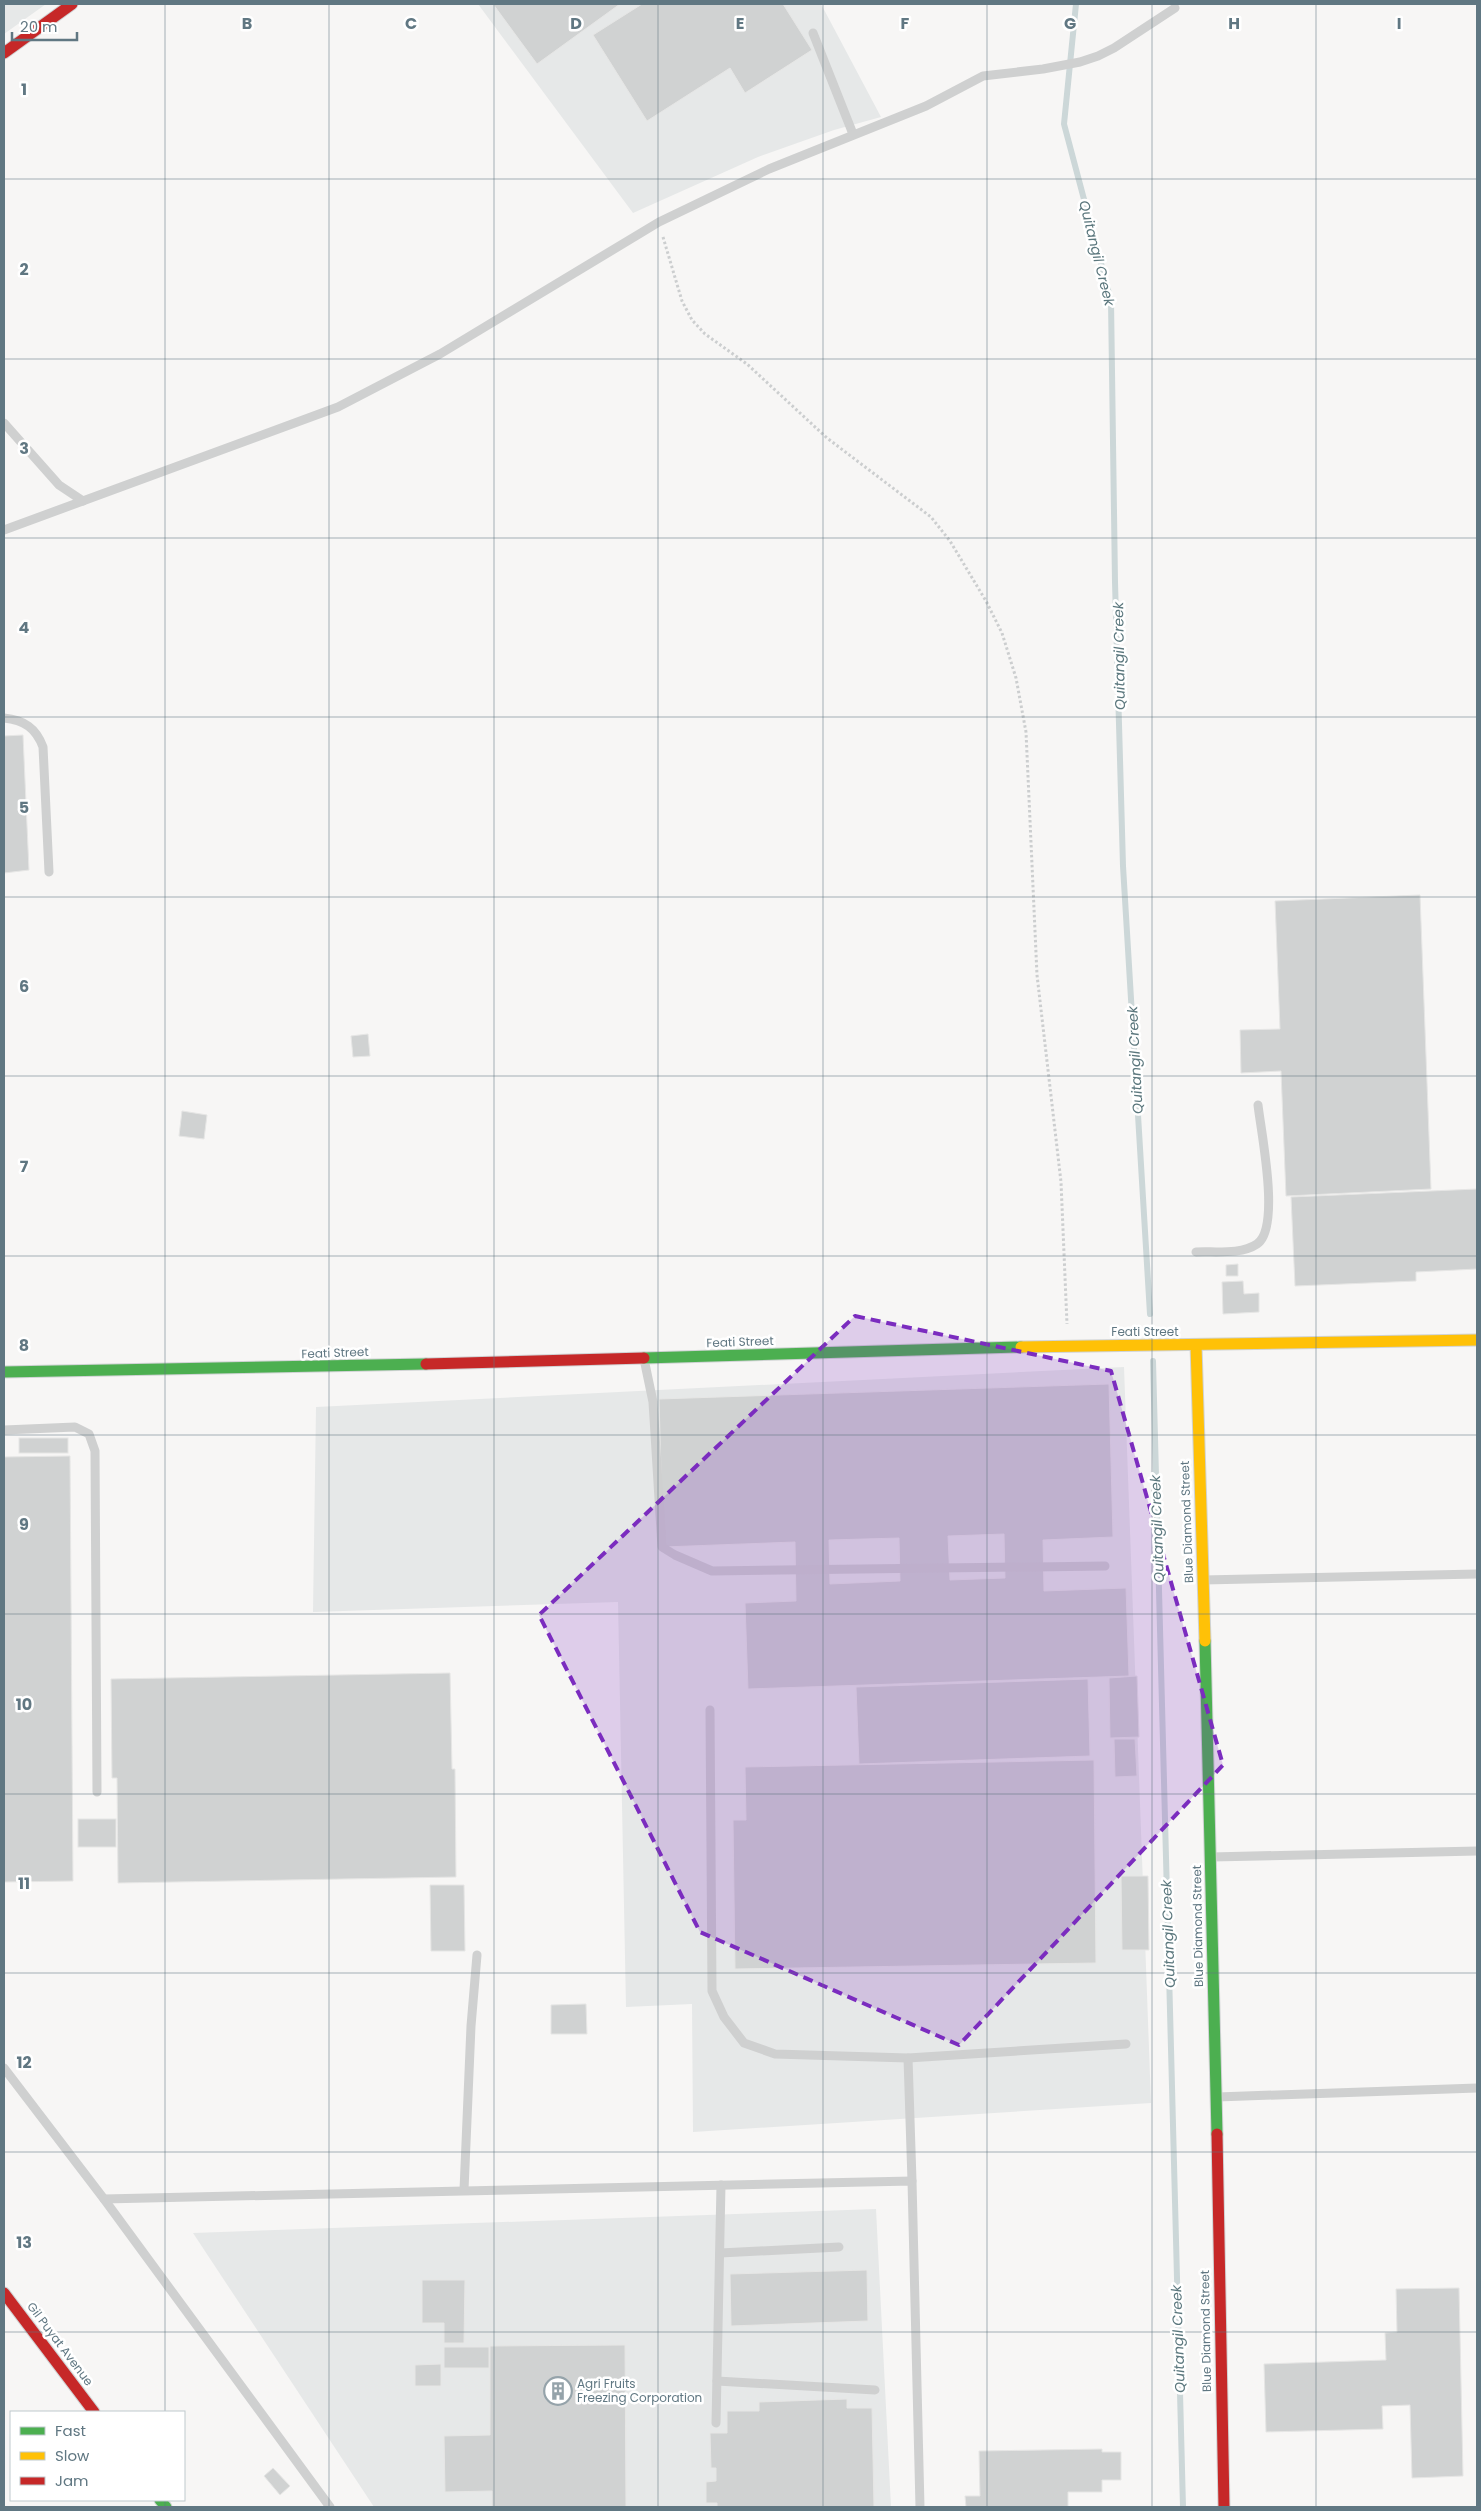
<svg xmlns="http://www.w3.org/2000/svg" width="1481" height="2511" viewBox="0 0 1481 2511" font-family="Poppins,sans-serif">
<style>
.built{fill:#e6e8e8}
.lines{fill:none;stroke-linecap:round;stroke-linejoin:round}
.stream{stroke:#ccd7d8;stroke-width:6}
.building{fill:#d0d2d2;stroke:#e6e6e5;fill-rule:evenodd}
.fast-casing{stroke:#d0d3d4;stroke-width:13}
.slow-casing{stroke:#d0d3d4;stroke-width:13}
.jam-casing{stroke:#d0d3d4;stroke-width:13}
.path{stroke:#cccecf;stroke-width:3;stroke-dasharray:2.5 2.5;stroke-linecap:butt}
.lane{stroke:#cfd0d0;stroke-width:9}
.fast{stroke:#4caf50;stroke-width:11}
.slow{stroke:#ffc107;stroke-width:11}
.jam{stroke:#c62828;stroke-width:11}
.marked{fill:#7b2cbf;fill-opacity:0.2;stroke:#7b2cbf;stroke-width:4;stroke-dasharray:10 6;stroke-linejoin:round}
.grid{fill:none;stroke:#607782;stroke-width:1;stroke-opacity:0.55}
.labels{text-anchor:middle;stroke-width:5;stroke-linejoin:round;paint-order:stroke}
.street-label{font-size:12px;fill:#607782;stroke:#fff}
.poi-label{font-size:12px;fill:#607782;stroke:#fff;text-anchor:start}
.water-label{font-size:14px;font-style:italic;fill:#5b777d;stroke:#fff}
.grid-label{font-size:16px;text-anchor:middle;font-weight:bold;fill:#607782;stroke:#fff;stroke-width:5;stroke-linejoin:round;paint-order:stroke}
</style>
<rect width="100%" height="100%" fill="#f7f6f5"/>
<g class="built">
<path d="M4 4H46L4 34Z"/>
<path d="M478 4H821L881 117 834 130 758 157 633 213Z"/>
<path d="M1124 1367 1151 2103 693 2132 692 2004 626 2007 618 1602 313 1612 316 1407Z"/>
<path d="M876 2209 891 2507H374L193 2233Z"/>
</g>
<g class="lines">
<g class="stream">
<path d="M1076 4 1064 124 1111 301 1115 582 1123 866 1150 1314"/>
<path d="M1153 1361 1183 2507"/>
</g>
</g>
<g class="building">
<path d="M493 4H620L537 64Z"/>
<path d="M642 4H783L812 50 745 93 730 68 647 121 593 35Z"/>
<path d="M23 735 29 870 4 873V736Z"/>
<path d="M1420 895 1431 1189 1286 1196 1281 1071 1241 1073 1240 1030 1280 1029 1275 901Z"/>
<path d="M368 1034 370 1056 353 1057 351 1036Z"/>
<path d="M182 1111 207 1115 204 1139 179 1136Z"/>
<path d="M1477 1189V1269L1416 1272V1281L1295 1286 1291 1197Z"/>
<path d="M1238 1264V1276H1226V1265Z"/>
<path d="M1243 1281 1244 1294 1259 1293V1312L1223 1314 1222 1282Z"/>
<path d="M1109 1384 1113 1537 1043 1540 1044 1591 1126 1588 1129 1676 748 1689 745 1603 796 1601 795 1542 663 1547 659 1399ZM1004 1534 1005 1578 950 1580 948 1536ZM899 1538 900 1581 830 1584 829 1540Z"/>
<rect x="19" y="1438" width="49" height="15"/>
<path d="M70 1456 73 1881 4 1882V1457Z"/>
<path d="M450 1673 452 1769H455L456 1877 118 1883 117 1778H112L111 1679Z"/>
<path d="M1137 1676 1139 1737 1110 1738 1109 1678Z"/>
<path d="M1088 1679 1090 1756 859 1764 856 1687Z"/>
<path d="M1114 1739H1135L1137 1776 1115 1777Z"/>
<path d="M1094 1760 1096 1963 735 1969 733 1820H746L745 1767Z"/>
<rect x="78" y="1819" width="38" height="28"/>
<path d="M1121 1876H1148L1149 1950H1122Z"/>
<path d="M430 1885H464L465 1951H431Z"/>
<path d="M586 2004 587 2034H551V2005Z"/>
<path d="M867 2270 868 2321 731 2326 730 2274Z"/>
<path d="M422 2280H465L464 2343H444V2323H422Z"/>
<path d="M1459 2288 1463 2476 1412 2478 1410 2405 1382 2406 1383 2429 1266 2432 1264 2364 1386 2360 1385 2333 1397 2332 1396 2289Z"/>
<path d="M625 2345 626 2507H492V2491L445 2492 444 2436 490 2435V2346Z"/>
<rect x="444" y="2347" width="45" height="21"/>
<path d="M441 2364V2386H415V2365Z"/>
<path d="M847 2399V2408H872L874 2507H717V2503H706V2482L716 2481V2468H711L710 2433H727V2411H759V2402Z"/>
<path d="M1102 2449V2452H1121V2480H1102V2492H1068V2507H966L965 2496H980L979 2451Z"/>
<path d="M273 2468 290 2486 280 2495 264 2476Z"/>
</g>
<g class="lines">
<defs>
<g id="fast">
<path d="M644 1358 1021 1347"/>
<path d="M4 1372 426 1364"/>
<path d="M1205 1641 1217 2134"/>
<path d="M160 2500 166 2507"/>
</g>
<g id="slow">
<path d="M1196 1345 1205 1641"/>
<path d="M1021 1347 1477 1340"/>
</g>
<g id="jam">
<path d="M4 53 72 4"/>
<path d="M426 1364 644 1358"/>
<path d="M1217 2134 1224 2507"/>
<path d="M4 2293 94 2412"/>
</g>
</defs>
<use href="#fast" class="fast-casing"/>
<use href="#slow" class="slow-casing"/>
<use href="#jam" class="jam-casing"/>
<path class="path" d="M663 237 682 301 692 320 705 334 747 364 827 438 931 517 950 541 986 601 1002 633 1016 678 1026 732 1037 975 1061 1182 1067 1324"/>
<g class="lane">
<path d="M813 33 853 134"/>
<path d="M4 423 59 485 83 501"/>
<path d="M4 530 338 407 440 354 659 222 769 169 926 106 983 76 1043 69 1080 62 1098 56 1114 48 1175 8"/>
<path d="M4 718C24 720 36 728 43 747L49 872"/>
<path d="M1196 1252C1214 1251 1241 1255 1257 1244 1281 1228 1261 1132 1258 1105"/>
<path d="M644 1359 653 1402 662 1547 675 1555 712 1571 1105 1566"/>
<path d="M4 1430 75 1427 89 1434 95 1451 97 1792"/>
<path d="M1203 1580 1477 1574"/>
<path d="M710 1710 712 1991 724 2017 744 2043 775 2054 908 2058 1126 2044"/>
<path d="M1211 1857 1477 1851"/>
<path d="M908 2058 912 2181"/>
<path d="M4 2068 104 2199 330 2507"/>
<path d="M1217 2097 1477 2088"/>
<path d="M464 2190 471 2026 477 1955"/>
<path d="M104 2199C373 2193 643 2187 912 2181L920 2507"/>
<path d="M720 2253 839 2247"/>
<path d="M717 2381 875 2390"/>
<path d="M716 2423 721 2185"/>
</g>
<use href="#fast" class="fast"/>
<use href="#slow" class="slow"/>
<use href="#jam" class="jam"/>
</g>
<path class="marked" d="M855 1316 1111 1371 1223 1765 959 2045 700 1932 539 1615Z"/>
<path class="grid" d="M165 4V2412M329 4V2507M494 4V2507M658 4V2507M823 4V2507M987 4V2507M1152 4V2507M1316 4V2507M4 179H1477M4 359H1477M4 538H1477M4 717H1477M4 897H1477M4 1076H1477M4 1256H1477M4 1435H1477M4 1614H1477M4 1794H1477M4 1973H1477M4 2152H1477M4 2332H1477M165 2500V2507"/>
<defs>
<symbol id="building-ring" viewBox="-11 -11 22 22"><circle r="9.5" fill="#fff" stroke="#95a3aa" stroke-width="1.5"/><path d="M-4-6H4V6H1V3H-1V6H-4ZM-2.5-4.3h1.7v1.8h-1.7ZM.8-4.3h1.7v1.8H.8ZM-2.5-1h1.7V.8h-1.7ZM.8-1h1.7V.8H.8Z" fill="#95a3aa"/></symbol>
</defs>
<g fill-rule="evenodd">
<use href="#building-ring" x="542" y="2375" width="32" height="32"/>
</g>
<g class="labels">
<g class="street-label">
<text x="1145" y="1336">Feati Street</text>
<text transform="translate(740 1342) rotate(-2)" y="4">Feati Street</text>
<text transform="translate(335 1353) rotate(-2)" y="4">Feati Street</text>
<text transform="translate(1187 1522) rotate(-92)" y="4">Blue Diamond Street</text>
<text transform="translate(1198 1926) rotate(-91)" y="4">Blue Diamond Street</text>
<text transform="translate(1206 2331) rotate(-91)" y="4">Blue Diamond Street</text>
<text transform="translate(60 2344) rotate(53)" y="4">Gil Puyat Avenue</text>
</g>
<g class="poi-label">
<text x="577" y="2388">Agri Fruits<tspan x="577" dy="14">Freezing Corporation</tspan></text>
</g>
<g class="water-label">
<text transform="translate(1097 253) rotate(76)" y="5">Quitangil Creek</text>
<text transform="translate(1119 656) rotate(-91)" y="5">Quitangil Creek</text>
<text transform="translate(1135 1060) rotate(-93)" y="5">Quitangil Creek</text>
<text transform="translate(1157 1529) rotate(-92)" y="5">Quitangil Creek</text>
<text transform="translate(1168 1934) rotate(-92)" y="5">Quitangil Creek</text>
<text transform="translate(1178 2339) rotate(-92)" y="5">Quitangil Creek</text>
</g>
</g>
<g class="grid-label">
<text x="247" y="29">B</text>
<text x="411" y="29">C</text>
<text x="576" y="29">D</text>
<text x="740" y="29">E</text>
<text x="905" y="29">F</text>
<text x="1070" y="29">G</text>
<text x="1234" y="29">H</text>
<text x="1399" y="29">I</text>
<text x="24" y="95">1</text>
<text x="24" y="275">2</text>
<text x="24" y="454">3</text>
<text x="24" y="633">4</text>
<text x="24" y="813">5</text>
<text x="24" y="992">6</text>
<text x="24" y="1172">7</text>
<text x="24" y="1351">8</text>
<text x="24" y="1530">9</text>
<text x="24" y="1710">10</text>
<text x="24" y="1889">11</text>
<text x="24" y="2068">12</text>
<text x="24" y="2248">13</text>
</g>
<rect width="1481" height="2511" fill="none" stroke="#607782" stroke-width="10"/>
<rect x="10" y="2411" width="175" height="90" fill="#ffffff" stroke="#bfc9cd"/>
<rect x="20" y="2427" width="25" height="8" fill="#4caf50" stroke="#bfc9cd"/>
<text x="55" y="2436" font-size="15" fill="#607782">Fast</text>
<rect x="20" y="2452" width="25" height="8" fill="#ffc107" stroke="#bfc9cd"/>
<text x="55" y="2461" font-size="15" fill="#607782">Slow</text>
<rect x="20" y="2477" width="25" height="8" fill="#c62828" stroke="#bfc9cd"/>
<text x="55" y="2486" font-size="15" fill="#607782">Jam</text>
<path d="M12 32v8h65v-8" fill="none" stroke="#607782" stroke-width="2.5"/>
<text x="20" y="32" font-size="15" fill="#607782" stroke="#ffffff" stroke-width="4" paint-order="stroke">20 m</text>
</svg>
